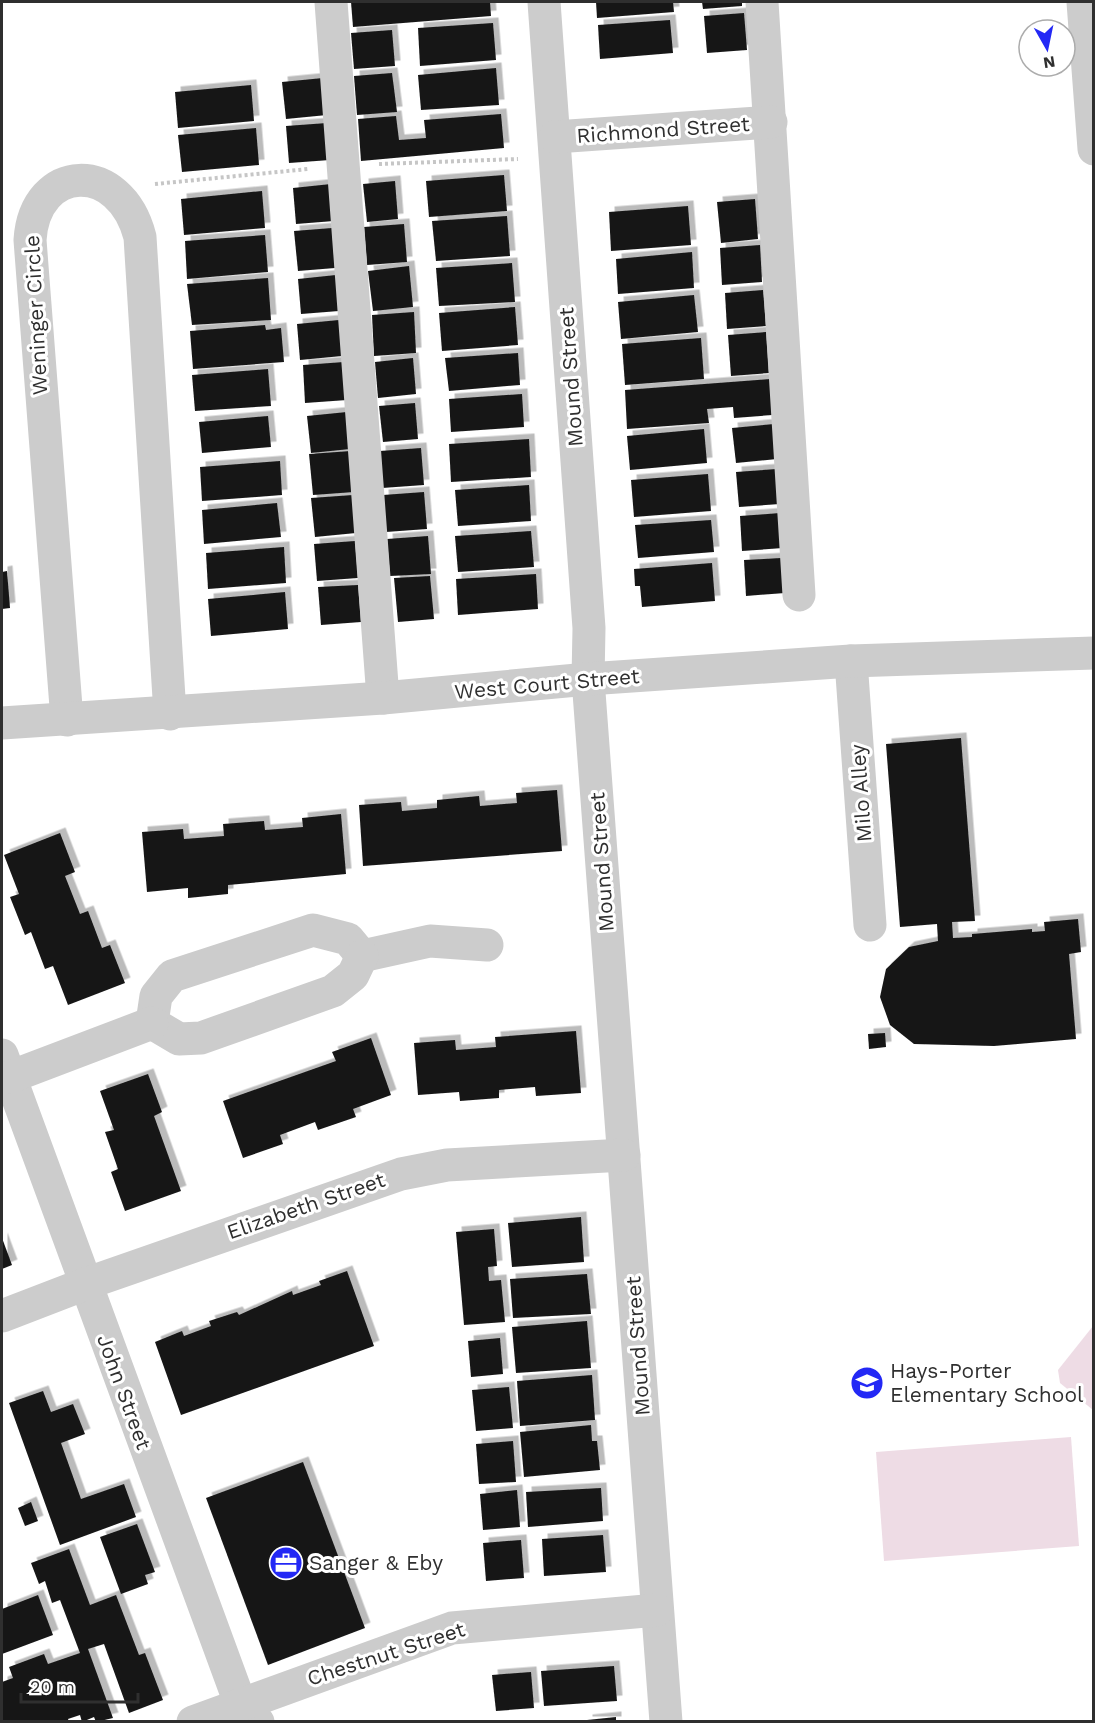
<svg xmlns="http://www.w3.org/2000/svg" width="1095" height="1723" viewBox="0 0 1095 1723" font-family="'Work Sans',sans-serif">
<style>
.green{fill:#eedce5}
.building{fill:#161616;filter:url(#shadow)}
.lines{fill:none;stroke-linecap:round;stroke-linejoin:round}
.path{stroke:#c6c6c6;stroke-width:4;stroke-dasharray:3 3;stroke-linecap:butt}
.minor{stroke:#ccc;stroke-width:33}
.labels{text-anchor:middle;stroke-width:6;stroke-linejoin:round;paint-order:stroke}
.street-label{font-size:21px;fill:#2f2f2f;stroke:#fff}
.poi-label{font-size:21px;fill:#2f2f2f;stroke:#fff;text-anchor:start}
</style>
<defs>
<filter id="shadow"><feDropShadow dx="5.5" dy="-5.5" stdDeviation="0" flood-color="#0004"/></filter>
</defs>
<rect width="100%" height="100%" fill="#fff"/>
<g class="green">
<path d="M1093 1326V1410L1060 1383 1058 1370Z"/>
<path d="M1071 1437 1079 1546 884 1561 876 1452Z"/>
</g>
<g class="building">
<path d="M351 2H490L491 16 353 27Z"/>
<path d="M596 2H673L674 12 597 18Z"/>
<path d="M702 2H742V6L703 9Z"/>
<path d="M744 13 747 50 707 53 704 16Z"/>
<path d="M670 20 673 53 600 59 598 25Z"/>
<path d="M493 23 496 60 420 66 418 28Z"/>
<path d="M392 30 395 66 354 69 351 33Z"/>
<path d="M496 68 499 105 421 110 418 75Z"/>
<path d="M392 73 397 112 357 115 354 76Z"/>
<path d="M323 78 327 115 286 119 282 82Z"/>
<path d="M251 85 254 121 178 128 175 92Z"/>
<path d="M501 114 504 148 361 161 358 119 396 116 399 140 426 138 424 120Z"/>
<path d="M327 123 330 160 289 163 286 126Z"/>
<path d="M256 128 259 165 182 172 178 135Z"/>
<path d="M504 175 507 211 429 217 426 181Z"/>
<path d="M395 181 398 219 367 222 363 184Z"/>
<path d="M331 184 334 221 296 224 293 188Z"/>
<path d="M262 191 265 228 184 235 181 199Z"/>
<path d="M755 199 758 239 721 243 717 202Z"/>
<path d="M688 206 691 245 611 251 609 212Z"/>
<path d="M507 216 510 256 436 261 432 221Z"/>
<path d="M404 224 407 262 367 265 364 227Z"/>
<path d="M332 228 335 268 298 271 294 231Z"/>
<path d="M265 235 268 272 187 279 185 241Z"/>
<path d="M760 245 762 282 722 285 720 248Z"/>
<path d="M692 252 694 288 618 294 616 259Z"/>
<path d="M512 263 515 302 439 306 436 268Z"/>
<path d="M409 266 413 307 373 311 368 271Z"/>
<path d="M336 275 339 311 301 314 298 279Z"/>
<path d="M268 278 271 320 192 325 187 284Z"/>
<path d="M763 290 766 326 727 329 725 293Z"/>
<path d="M694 295 698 332 621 339 618 302Z"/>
<path d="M515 307 518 345 442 351 439 313Z"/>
<path d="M414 312 416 353 374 356 372 315Z"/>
<path d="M339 320 342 356 300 360 297 324Z"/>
<path d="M265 325 266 330 281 328 284 362 193 369 190 331Z"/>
<path d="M766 332 769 373 731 376 728 335Z"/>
<path d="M701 338 704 379 625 385 622 344Z"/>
<path d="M518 353 520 385 449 391 445 358Z"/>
<path d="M413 358 416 394 378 398 375 362Z"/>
<path d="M344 362 347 400 305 403 303 365Z"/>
<path d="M268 369 271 406 195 411 192 375Z"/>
<path d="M770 379 772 415 734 418 733 407 707 409 709 423 627 429 625 390Z"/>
<path d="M522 394 524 427 451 432 449 399Z"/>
<path d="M415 403 418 439 383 442 379 406Z"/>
<path d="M347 412 350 449 311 453 307 416Z"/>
<path d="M268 416 271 447 202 453 199 422Z"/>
<path d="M774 424 777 459 736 463 732 428Z"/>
<path d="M704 429 707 463 630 470 627 436Z"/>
<path d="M529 439 531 477 451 482 449 444Z"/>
<path d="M421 448 424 485 382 488 380 451Z"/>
<path d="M351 451 354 492 313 495 309 454Z"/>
<path d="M280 461 282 495 202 501 200 467Z"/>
<path d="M777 469 780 504 739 507 736 472Z"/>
<path d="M708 474 711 511 634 517 631 480Z"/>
<path d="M529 485 531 521 458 526 455 490Z"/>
<path d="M424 492 427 529 386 532 383 495Z"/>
<path d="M353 495 356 533 315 537 311 498Z"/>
<path d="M277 503 281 537 204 544 202 510Z"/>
<path d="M780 513 783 548 742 551 740 516Z"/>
<path d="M711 520 714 552 638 558 635 525Z"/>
<path d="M531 531 534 567 458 572 455 536Z"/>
<path d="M428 536 431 574 390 576 387 539Z"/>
<path d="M355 541 358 578 317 581 314 544Z"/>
<path d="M284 547 286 583 208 589 206 553Z"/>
<path d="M781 558 785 593 746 596 744 560Z"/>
<path d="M712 563 715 601 642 607 640 586H635L634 569Z"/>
<path d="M7 571 10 608 2 609V572Z"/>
<path d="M536 574 538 609 458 615 456 579Z"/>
<path d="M430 576 434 619 398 622 394 578Z"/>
<path d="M358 585 361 622 321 625 318 587Z"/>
<path d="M285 592 288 629 211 636 208 599Z"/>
<path d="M961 738 975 921 952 922 953 938 972 937V934L1032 929V932L1045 931 1044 922 1078 919 1081 952 1069 954 1076 1039 994 1046 914 1044 890 1025 880 997 886 969 909 947 938 941 937 924 900 927 886 744Z"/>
<path d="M557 790 562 851 363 866 359 805 401 802 402 811 437 808V800L479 796 480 806 517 803 516 793Z"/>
<path d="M341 814 346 874 228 885V894L188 898V888L147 892 142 832 183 829 184 839 224 836 223 824 264 821 265 830 303 827 302 818Z"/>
<path d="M60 833 75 872 65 876 80 914 88 911 102 948 110 945 125 983 68 1005 53 966 45 969 31 932 25 935 10 897 19 894 4 855Z"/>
<path d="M576 1031 581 1093 536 1096 535 1087 499 1090V1098L460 1101 459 1092 418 1095 414 1043 455 1040 456 1050 496 1047 495 1037Z"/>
<path d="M885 1033 886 1047 869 1049 868 1034Z"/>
<path d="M371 1038 391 1095 353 1109 356 1117 318 1130 315 1122 280 1135 283 1144 243 1158 223 1101 336 1061 332 1052Z"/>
<path d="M148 1074 162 1112 154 1116 181 1191 125 1211 111 1172 118 1169 105 1132 114 1130 100 1091Z"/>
<path d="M581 1217 584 1262 512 1267 508 1223Z"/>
<path d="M494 1229 497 1266 488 1267 489 1281 501 1280 505 1322 464 1325 456 1232Z"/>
<path d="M2 1238 12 1265 2 1269Z"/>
<path d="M347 1271 374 1346 181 1415 155 1342 182 1331 184 1336 211 1326 209 1321 237 1312 239 1315 292 1291 293 1295 321 1285 319 1281Z"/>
<path d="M587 1274 591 1314 513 1318 510 1279Z"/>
<path d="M587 1321 591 1368 516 1373 512 1327Z"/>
<path d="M500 1338 503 1374 471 1377 468 1341Z"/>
<path d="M592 1375 595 1420 520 1426 517 1381Z"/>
<path d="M509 1387 513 1428 476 1431 472 1390Z"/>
<path d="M43 1391 51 1412 73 1404 85 1434 61 1443 81 1499 124 1484 136 1517 60 1545 9 1403Z"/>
<path d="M591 1425 592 1441H597L600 1470 524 1477 520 1432Z"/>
<path d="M513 1441 516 1482 479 1484 476 1444Z"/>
<path d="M303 1462 365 1628 268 1665 206 1498Z"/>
<path d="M601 1488 603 1521 528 1527 526 1492Z"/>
<path d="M517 1490 520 1527 483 1530 480 1494Z"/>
<path d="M31 1502 38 1521 25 1526 18 1508Z"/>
<path d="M137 1524 155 1572 145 1575 148 1584 121 1594 100 1537Z"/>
<path d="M603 1535 606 1572 544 1576 542 1539Z"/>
<path d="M521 1540 524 1578 486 1581 483 1543Z"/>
<path d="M69 1549 90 1605 116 1595 139 1655 145 1653 163 1700 129 1713 104 1644 88 1649 113 1718 96 1722 94 1717 82 1722 80 1715 68 1719 69 1722H2V1682L13 1678 9 1667 44 1654 48 1664 80 1653 60 1600 52 1603 45 1581 39 1584 31 1563Z"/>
<path d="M38 1595 53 1635 2 1654V1609Z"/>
<path d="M614 1666 617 1701 544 1706 541 1671Z"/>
<path d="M531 1672 534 1708 496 1711 492 1675Z"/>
<path d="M616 1717V1722H587V1720Z"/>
</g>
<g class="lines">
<g class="path">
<path d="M379 164 518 159"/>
<path d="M155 184 308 169"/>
</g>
<g class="minor">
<path d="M331 2 383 698"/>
<path d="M544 2 589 628 588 679 666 1722"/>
<path d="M762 2 799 595"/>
<path d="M1083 2 1094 149"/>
<path d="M555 137 771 122"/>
<path d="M851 661 870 925"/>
<path d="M67 720 30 240C35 163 120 159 140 237L170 714"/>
<path d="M2 723 383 698 588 679 851 661 1094 653"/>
<path d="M362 956 430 941 487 945"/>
<path d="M152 1023 156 996 172 976 313 930 348 939 362 956"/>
<path d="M152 1023 179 1039 201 1038 333 991 353 975 362 956"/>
<path d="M2 1055 240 1703 258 1722"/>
<path d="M10 1077 152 1023"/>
<path d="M2 1316 85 1284 401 1174 447 1165 624 1155"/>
<path d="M193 1722 452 1628 657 1610"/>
</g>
</g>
<defs>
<symbol id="school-disc" viewBox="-11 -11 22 22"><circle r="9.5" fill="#2328f5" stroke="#fff"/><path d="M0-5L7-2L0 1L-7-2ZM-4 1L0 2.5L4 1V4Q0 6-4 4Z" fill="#fff"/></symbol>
<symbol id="office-disc" viewBox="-11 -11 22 22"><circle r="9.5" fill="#2328f5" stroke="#fff"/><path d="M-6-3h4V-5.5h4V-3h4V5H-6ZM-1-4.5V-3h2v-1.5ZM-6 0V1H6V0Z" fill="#fff"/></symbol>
</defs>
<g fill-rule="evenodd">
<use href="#school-disc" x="848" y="1364" width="38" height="38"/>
<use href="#office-disc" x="267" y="1544" width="38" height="38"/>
</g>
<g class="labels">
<g class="street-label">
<text transform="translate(663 130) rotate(-4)" y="7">Richmond Street</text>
<text transform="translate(36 315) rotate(-93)" y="7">Weninger Circle</text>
<text transform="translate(571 377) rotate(-94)" y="7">Mound Street</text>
<text transform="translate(547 684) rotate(-5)" y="7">West Court Street</text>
<text transform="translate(861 793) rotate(-94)" y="7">Milo Alley</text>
<text transform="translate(602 862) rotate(-94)" y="7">Mound Street</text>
<text transform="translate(306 1206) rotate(-19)" y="7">Elizabeth Street</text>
<text transform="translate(638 1346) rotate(-94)" y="7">Mound Street</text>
<text transform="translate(124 1392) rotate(70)" y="7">John Street</text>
<text transform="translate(386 1654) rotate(-18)" y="7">Chestnut Street</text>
</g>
<g class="poi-label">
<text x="890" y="1378">Hays-Porter<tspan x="890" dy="24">Elementary School</tspan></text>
<text x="309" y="1570">Sanger &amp; Eby</text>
</g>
</g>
<rect width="1095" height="1723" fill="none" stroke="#2f2f2f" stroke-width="6"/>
<g transform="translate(1047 48) rotate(171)"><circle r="28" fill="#ffffff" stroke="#acacac" stroke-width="1.5"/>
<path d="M0-4.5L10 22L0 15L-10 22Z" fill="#2328f5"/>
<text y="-9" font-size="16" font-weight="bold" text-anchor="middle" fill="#2f2f2f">N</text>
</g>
<path d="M21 1693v9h117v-9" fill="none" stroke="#2f2f2f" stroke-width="3"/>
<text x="30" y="1693" font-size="18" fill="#2f2f2f" stroke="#ffffff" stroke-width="4.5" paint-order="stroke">20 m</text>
</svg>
